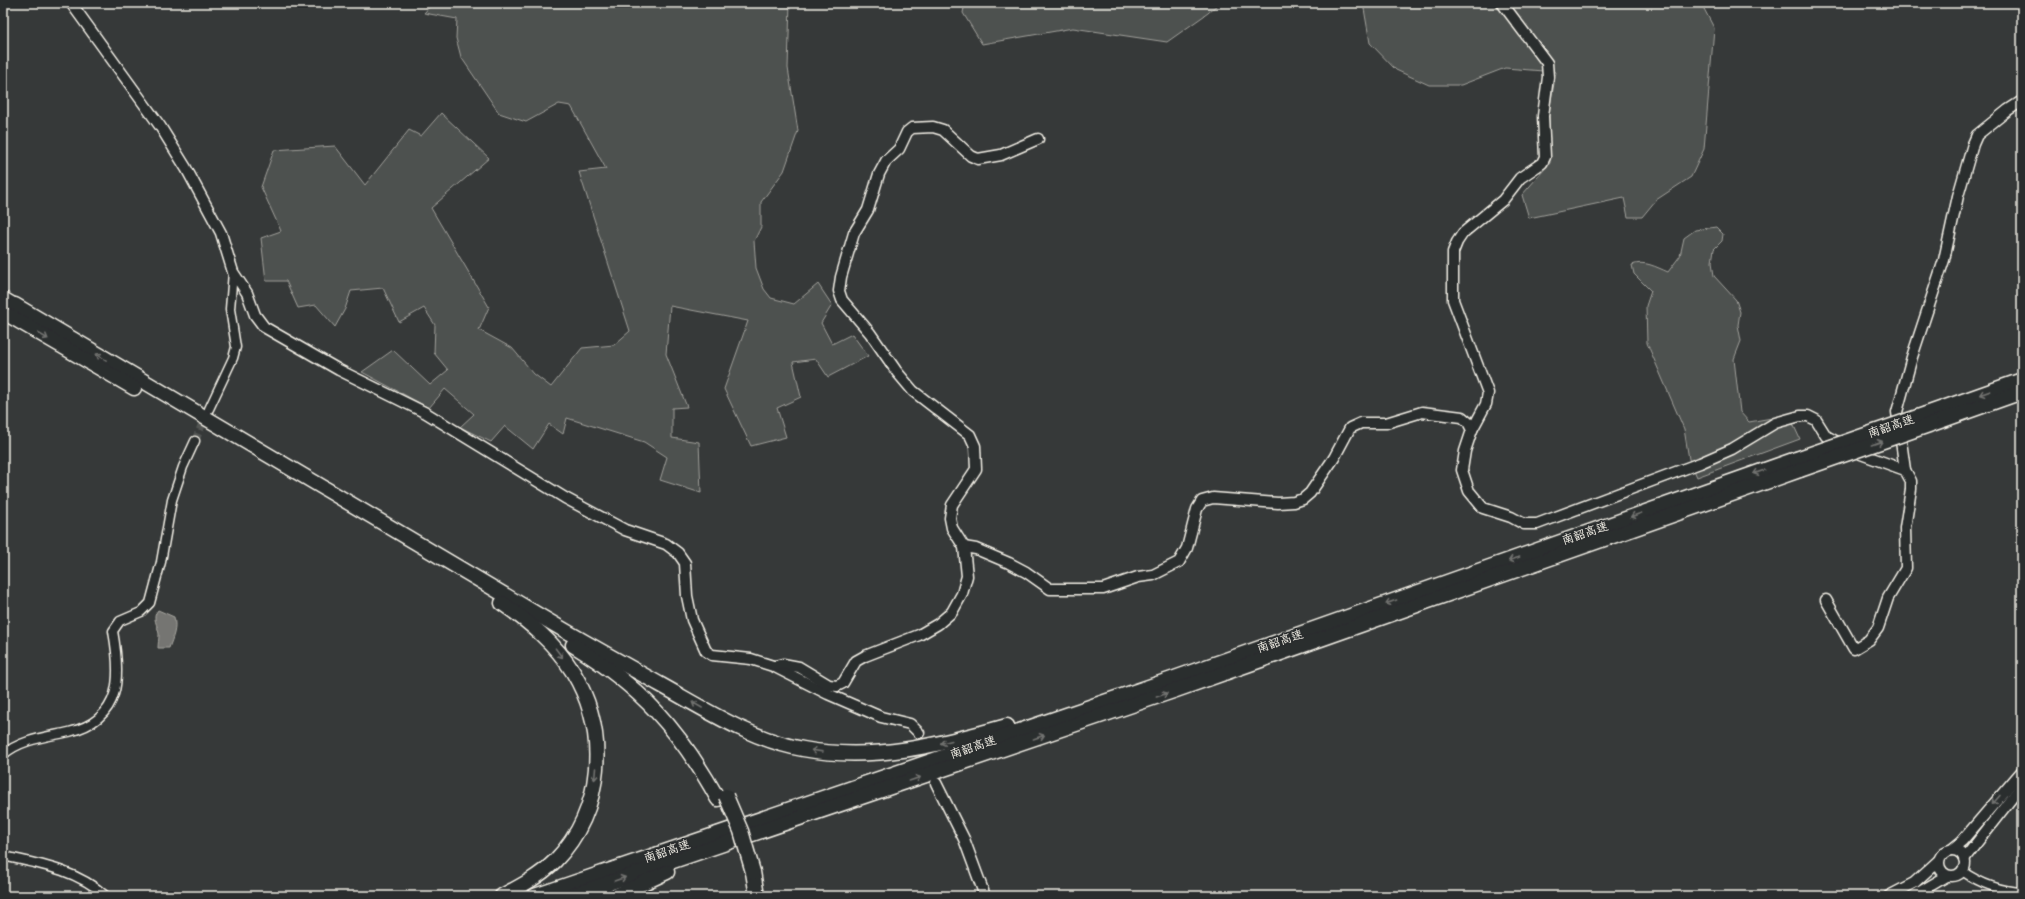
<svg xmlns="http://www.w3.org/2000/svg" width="2025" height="899" viewBox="0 0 2025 899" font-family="'Gochi Hand','LXGW WenKai TC',sans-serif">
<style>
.green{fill:#4e514f;stroke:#a1a19c}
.water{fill:#757572;stroke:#a8a7a1}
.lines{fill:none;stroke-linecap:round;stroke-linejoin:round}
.minor-tunnel{stroke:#525553;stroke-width:8;stroke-dasharray:8 4;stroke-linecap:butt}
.minor-casing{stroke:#f4f1e8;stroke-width:11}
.tertiary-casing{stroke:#f4f1e8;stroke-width:13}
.primary-casing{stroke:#f4f1e8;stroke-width:15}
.motorway-casing{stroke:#f4f1e8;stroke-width:17}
.minor{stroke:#2a2d2e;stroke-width:8}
.tertiary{stroke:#2a2d2e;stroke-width:10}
.primary{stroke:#2a2d2e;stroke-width:12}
.motorway{stroke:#2a2d2e;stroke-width:14}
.motorway-bridge-casing{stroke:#f4f1e8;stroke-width:17;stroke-linecap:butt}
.motorway-bridge{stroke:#2a2d2e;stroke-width:14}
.oneway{stroke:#71726f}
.labels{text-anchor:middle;stroke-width:3;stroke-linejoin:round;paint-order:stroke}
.street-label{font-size:12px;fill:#f4f1e8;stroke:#2a2d2e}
</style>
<rect width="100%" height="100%" fill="#363939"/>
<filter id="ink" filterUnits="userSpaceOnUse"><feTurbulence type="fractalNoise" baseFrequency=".025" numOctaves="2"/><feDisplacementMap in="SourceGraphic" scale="8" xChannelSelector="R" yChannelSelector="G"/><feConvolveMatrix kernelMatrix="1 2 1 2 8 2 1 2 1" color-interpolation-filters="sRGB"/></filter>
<g filter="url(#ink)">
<g class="green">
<path d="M433 3H790L788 68 798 131 784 171 761 202V227L754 241 756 268 764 289 771 298 794 304 818 284 832 305 821 323 832 344 852 334 868 356 828 377 816 359 793 362 801 397 777 408 786 437 751 446 724 389 748 321 670 306 666 354 687 407 672 408V438L699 442 701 493 660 480 667 457 644 442 567 418 563 434 549 424 533 449 505 426 491 442 460 427 474 414 445 389 429 408 362 372 393 350 430 385 448 370 434 353 435 325 424 308 399 322 383 288 351 291 345 309 335 327 316 305 298 308 286 281H266L261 238 281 231 261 187 274 150 335 146 365 185 409 130 421 136 441 113 489 158 431 208 489 307 479 330 512 348 534 374 551 387 582 348 614 345 630 331 579 172 606 169 571 106 559 104 526 122 499 113 461 57 456 38 457 19 424 13Z"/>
<path d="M965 3H1219L1208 13 1167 42 1073 28 982 44 963 13Z"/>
<path d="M1363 3H1701L1714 28 1704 149 1691 177 1656 200 1642 217H1628L1624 198 1529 218 1522 195 1550 163 1549 112 1556 72 1505 68 1461 85H1429L1396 70 1370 43Z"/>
<path d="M1716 227 1723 234 1722 241 1714 249 1712 262 1714 276 1736 300 1740 312 1738 325 1741 341 1734 359 1740 412 1749 422 1789 415 1800 439 1697 477 1689 459 1684 429 1647 343 1646 306 1651 291 1634 274 1632 265C1644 260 1656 267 1668 272L1680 256 1684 238 1695 230Z"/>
</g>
<path class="water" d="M158 610 174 617C177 629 173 637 169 648H158C158 644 159 639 159 634 158 625 151 618 158 610Z"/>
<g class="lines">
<path class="minor-tunnel" d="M195 441 206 415"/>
<defs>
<g id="minor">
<path d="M209 409 233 358 236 347 230 309 233 272"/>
<path d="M3 755C21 739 47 737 69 732 123 719 121 676 113 631L120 621 141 612 150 603 161 562 172 500 183 467 195 441"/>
<path d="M3 856C40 864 77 870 106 896"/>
<path d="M1962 871C1981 884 1999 891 2022 892"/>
</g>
<g id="tertiary">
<path d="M71 3 160 126 186 168 221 233 233 272 247 293 255 315 264 327 339 370 426 413 565 498 625 530 666 544 678 553 685 563 687 596 692 620 706 651 712 655 751 659 773 666 828 694 881 717 910 724 919 733"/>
<path d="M1472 430 1486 404 1488 393 1453 300V252L1457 242 1463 233 1503 200 1520 178 1542 163 1545 157 1543 116 1548 77 1547 63 1502 3"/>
<path d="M1905 470 1897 412 1912 357 1944 260 1958 196 1973 144 1977 135 2008 110 2022 101"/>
<path d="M964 547 976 549 1009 563 1026 572 1050 589H1103L1138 577 1153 575 1179 562 1187 548 1197 509 1202 501 1213 498 1278 503 1294 502 1303 499 1310 493 1334 458 1350 428 1361 423H1386L1422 412 1462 417 1468 422 1472 430 1465 451 1462 470 1469 491 1483 508 1511 517 1524 524H1537L1700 463 1732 449 1775 423 1800 416H1808L1816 420 1826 436 1858 453 1905 470 1911 481V489L1905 528 1906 568 1888 598 1878 628 1869 640 1854 649 1826 600"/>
<path d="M775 666 783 664 799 667 829 685 837 686 843 683 856 661 865 656 919 635 938 624 952 612 962 594 967 576 964 547 952 528 950 518 952 505 976 469 975 446 970 435 913 391 897 372 870 333 842 300 839 291 841 277 854 233 868 210 879 174 886 161 899 149 907 132 912 128 933 127 943 130 971 156 978 159 1001 155 1038 139"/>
<path d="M936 783 964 839 985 896"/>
<circle cx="1952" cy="863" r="13"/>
<path d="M1951 850 1962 841 2022 771"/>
<path d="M1964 859 2022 785"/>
<path d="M1889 896 1914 883 1938 861"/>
<path d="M1913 896 1947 876"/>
</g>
<path id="primary" d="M3 298 15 305"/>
<g id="motorway">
<path d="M15 305C186 408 358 509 530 610 573 636 617 660 661 685 706 710 752 740 803 749 873 762 940 745 1007 726"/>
<path d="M10 316 134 388"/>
<path d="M1926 414 2022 380"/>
<path d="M1932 424 2022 392"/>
<path d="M502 603C529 622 555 643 573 672 609 732 604 810 555 861 540 876 521 886 502 896"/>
<path d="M573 645C641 687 679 729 718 799"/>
<path d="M753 872 757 896"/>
<path d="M535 896 1172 679 1796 459"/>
<path d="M570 896 1176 690 1800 470"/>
<path d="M615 896 667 872"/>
</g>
</defs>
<use href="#minor" class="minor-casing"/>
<use href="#tertiary" class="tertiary-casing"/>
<use href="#primary" class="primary-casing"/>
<use href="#motorway" class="motorway-casing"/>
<use href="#minor" class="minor"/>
<use href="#tertiary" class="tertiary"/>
<use href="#primary" class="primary"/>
<use href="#motorway" class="motorway"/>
<defs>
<g id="motorway-bridge">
<path d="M1796 459 1926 414"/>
<path d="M1800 470 1932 424"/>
<path d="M726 796 741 831 753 872"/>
</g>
</defs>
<use href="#motorway-bridge" class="motorway-bridge-casing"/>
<use href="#motorway-bridge" class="motorway-bridge"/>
</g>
<defs><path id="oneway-shaft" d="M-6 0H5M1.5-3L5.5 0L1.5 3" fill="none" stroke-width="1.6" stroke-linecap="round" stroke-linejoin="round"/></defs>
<g class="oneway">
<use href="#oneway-shaft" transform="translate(43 336) rotate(30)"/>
<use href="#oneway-shaft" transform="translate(101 357) rotate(-149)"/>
<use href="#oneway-shaft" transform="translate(1985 393) rotate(161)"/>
<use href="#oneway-shaft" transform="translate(1877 443) rotate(-19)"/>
<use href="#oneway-shaft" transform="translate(1759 472) rotate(161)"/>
<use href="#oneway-shaft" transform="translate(1636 515) rotate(161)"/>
<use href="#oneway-shaft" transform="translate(1514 559) rotate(161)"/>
<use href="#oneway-shaft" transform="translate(1391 602) rotate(161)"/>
<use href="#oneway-shaft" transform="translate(559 653) rotate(53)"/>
<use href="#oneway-shaft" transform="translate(1162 695) rotate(-19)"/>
<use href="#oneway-shaft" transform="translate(697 705) rotate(-150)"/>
<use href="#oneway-shaft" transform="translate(1039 737) rotate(-19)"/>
<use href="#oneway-shaft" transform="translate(946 742) rotate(166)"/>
<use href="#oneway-shaft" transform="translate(817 751) rotate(-172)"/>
<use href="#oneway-shaft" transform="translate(595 774) rotate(95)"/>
<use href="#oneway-shaft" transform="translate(915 779) rotate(-19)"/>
<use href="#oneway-shaft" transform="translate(1996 800) rotate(131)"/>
<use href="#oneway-shaft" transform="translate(620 879) rotate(-19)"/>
</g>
</g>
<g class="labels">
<g class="street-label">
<text transform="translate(1891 426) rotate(-19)" y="4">南韶高速</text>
<text transform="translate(1585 533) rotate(-19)" y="4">南韶高速</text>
<text transform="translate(1280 641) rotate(-19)" y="4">南韶高速</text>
<text transform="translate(973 747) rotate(-19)" y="4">南韶高速</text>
<text transform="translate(667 851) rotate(-19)" y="4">南韶高速</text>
</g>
</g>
<rect width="2025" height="899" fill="none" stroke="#2a2d2e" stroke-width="16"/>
<rect x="8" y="8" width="2009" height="883" fill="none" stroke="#f4f1e8" stroke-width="1.5" filter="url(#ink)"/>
</svg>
